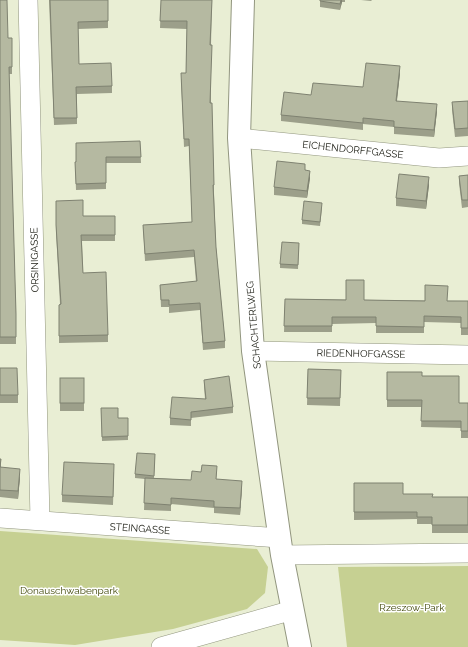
<svg xmlns="http://www.w3.org/2000/svg" width="468" height="647" viewBox="0 0 468 647" font-family="Raleway,sans-serif">
<style>
.green{fill:#c6d092}
.lines{fill:none;stroke-linecap:round;stroke-linejoin:round}
.street-casing{stroke:#92967f;stroke-width:20}
.secondary-casing{stroke:#92967f;stroke-width:24}
.street{stroke:#fff;stroke-width:19}
.secondary{stroke:#fff;stroke-width:22}
.wall{fill:#9c9f8a}
.shaded-wall{fill:#7f8271}
.building{fill:#b5b9a1;stroke:#7f8271}
.labels{text-anchor:middle;stroke-width:3;stroke-linejoin:round;paint-order:stroke}
.street-label{font-size:10px;fill:#1a1b12;stroke:#fff}
.park-label{font-size:10px;fill:#434a0c;stroke:#fff}
</style>
<rect width="100%" height="100%" fill="#e9eed4"/>
<g class="green">
<path d="M0 531 257 549 268 567 265 593 247 609 173 629 75 645 0 640Z"/>
<path d="M468 566V647H347L338 567Z"/>
</g>
<g class="lines">
<defs>
<g id="street">
<path d="M28 0 40 520"/>
<path d="M239 138 439 158 468 156"/>
<path d="M253 351 468 355"/>
<path d="M0 518 280 538"/>
<path d="M282 555 468 553"/>
<path d="M161 647 293 610"/>
</g>
<path id="secondary" d="M243 0 239 138 253 351 282 555 300 647"/>
</defs>
<use href="#street" class="street-casing"/>
<use href="#secondary" class="secondary-casing"/>
<use href="#street" class="street"/>
<use href="#secondary" class="secondary"/>
</g>
<g class="wall">
<path d="M0 0 8 38H12V74H9L16 314V344H0Z"/>
<path d="M49 0H108V28L78 29 79 64 112 86V93L77 94V124L54 125Z"/>
<path d="M161 0H212L211 45V103L214 185V193L216 247 225 341V348L203 350 200 310 169 313V307H161L160 285 196 282 194 257 145 261 143 225 192 222 189 146 184 147 181 80 186 73 187 29 160 28Z"/>
<path d="M320 0H345V2H342L340 10 320 7Z"/>
<path d="M361 0H372L371 1Z"/>
<path d="M400 73 397 101 437 111 434 137 394 134V127L363 124V130L281 121V115L311 95 363 87Z"/>
<path d="M468 101V136L455 137 452 110V102Z"/>
<path d="M140 141 141 163H106V189L76 190 75 162Z"/>
<path d="M305 170 310 178 307 198 274 195V187Z"/>
<path d="M468 175V207L462 208 459 183V176Z"/>
<path d="M429 185 426 209 396 206V198Z"/>
<path d="M56 201 83 216H115V241H82L83 273 108 335V342L59 343V305L60 304 56 232Z"/>
<path d="M322 207 320 226 302 224V220Z"/>
<path d="M299 243 298 269 280 268V264Z"/>
<path d="M285 299 468 301V335H461V323L424 322V333H376V323L332 324V332H284Z"/>
<path d="M0 368 18 395V403H0Z"/>
<path d="M308 369 341 370 340 406 307 405Z"/>
<path d="M422 376 459 403H468V438H461V428L421 427 422 407H387V400Z"/>
<rect x="60" y="378" width="24" height="33"/>
<path d="M204 380 233 407V413L191 418V426L170 425V418L205 399 204 386Z"/>
<path d="M101 408 118 418H128V440L102 441Z"/>
<path d="M155 454 154 478 191 480 217 472 216 479 242 487 240 515 214 513V508L171 504V511L144 510 145 479 135 478V474Z"/>
<path d="M0 459 1 467 20 477 18 499 0 497Z"/>
<path d="M114 472 113 505 62 502V495Z"/>
<path d="M354 483 403 494 432 497H468V533H432V524H417V519L354 520Z"/>
</g>
<g class="shaded-wall">
<path d="M341 0H342V2L340 10Z"/>
<path d="M400 66V73L396 107V101Z"/>
<path d="M437 104V111L434 137V130Z"/>
<path d="M310 171V178L307 198V191Z"/>
<path d="M429 177V185L426 209V201Z"/>
<path d="M20 469V477L18 499V491Z"/>
<path d="M242 481V487L240 515V508Z"/>
</g>
<g class="building">
<path d="M0 0H7L8 38H12V67H9L16 314V337H0Z"/>
<path d="M50 0H108V21L78 22 79 64 111 63 112 86 76 87 77 118H54Z"/>
<path d="M161 0H212L210 45H212L210 103H212L214 185H213L216 247 225 341 203 343 200 303 169 305V300H161L160 285 197 281 194 250 145 254 143 225 192 222 189 139H184L181 73H186L187 21H160Z"/>
<path d="M320 0H341L340 4 320 1Z"/>
<path d="M366 63 400 66 396 101 437 104 434 130 394 127V121L363 118V123L281 115 284 92 311 95 313 83 363 87Z"/>
<path d="M468 101V128L455 129 452 102Z"/>
<path d="M140 141 141 157H106V183L76 184 75 162H76V143Z"/>
<path d="M277 161 305 164V170L310 171 307 191 274 187Z"/>
<path d="M399 174 429 177 426 201 396 198Z"/>
<path d="M468 175V200H462L459 176Z"/>
<path d="M83 200V216H115V235H81L83 273 106 272 108 335 59 336V305L61 304 56 225V201Z"/>
<path d="M304 201 322 203 320 222 302 220Z"/>
<path d="M282 242 299 243 298 265 280 264Z"/>
<path d="M346 280H364V300L425 301V285L448 286 447 301H468V328H461V317L424 316V327L376 326V317H332V326H284L285 299 346 300Z"/>
<path d="M0 368H17L18 395H0Z"/>
<path d="M308 369 341 370 340 398H307Z"/>
<path d="M387 372H422V376H459V403H468V431H461V421H421L422 400H387Z"/>
<path d="M229 376 233 407 191 412V420L170 418 172 397 206 399 204 380Z"/>
<rect x="60" y="378" width="24" height="25"/>
<path d="M101 408H118V418H128V436L102 437Z"/>
<path d="M137 453 155 454 154 476 135 474Z"/>
<path d="M0 459H1L0 467 20 469 18 491 0 490Z"/>
<path d="M64 462 114 464 113 497 62 495Z"/>
<path d="M202 465 217 466 216 479 242 481 240 508 214 507V501L171 498V505L144 503 145 478 191 480 192 471 201 472Z"/>
<path d="M354 483H403V494H433L432 497H468V525H432V517H417V512H354Z"/>
</g>
<g class="labels">
<g class="street-label">
<text transform="translate(353 149) rotate(6)" y="4">EICHENDORFFGASSE</text>
<text transform="translate(34 260) rotate(-91)" y="4">ORSINIGASSE</text>
<text transform="translate(253 325) rotate(-95)" y="4">SCHACHTERLWEG</text>
<text transform="translate(361 353) rotate(1)" y="4">RIEDENHOFGASSE</text>
<text transform="translate(140 528) rotate(4)" y="4">STEINGASSE</text>
</g>
<g class="park-label">
<text x="69" y="594">Donauschwabenpark</text>
<text x="412" y="611">Rzeszow-Park</text>
</g>
</g>
</svg>
